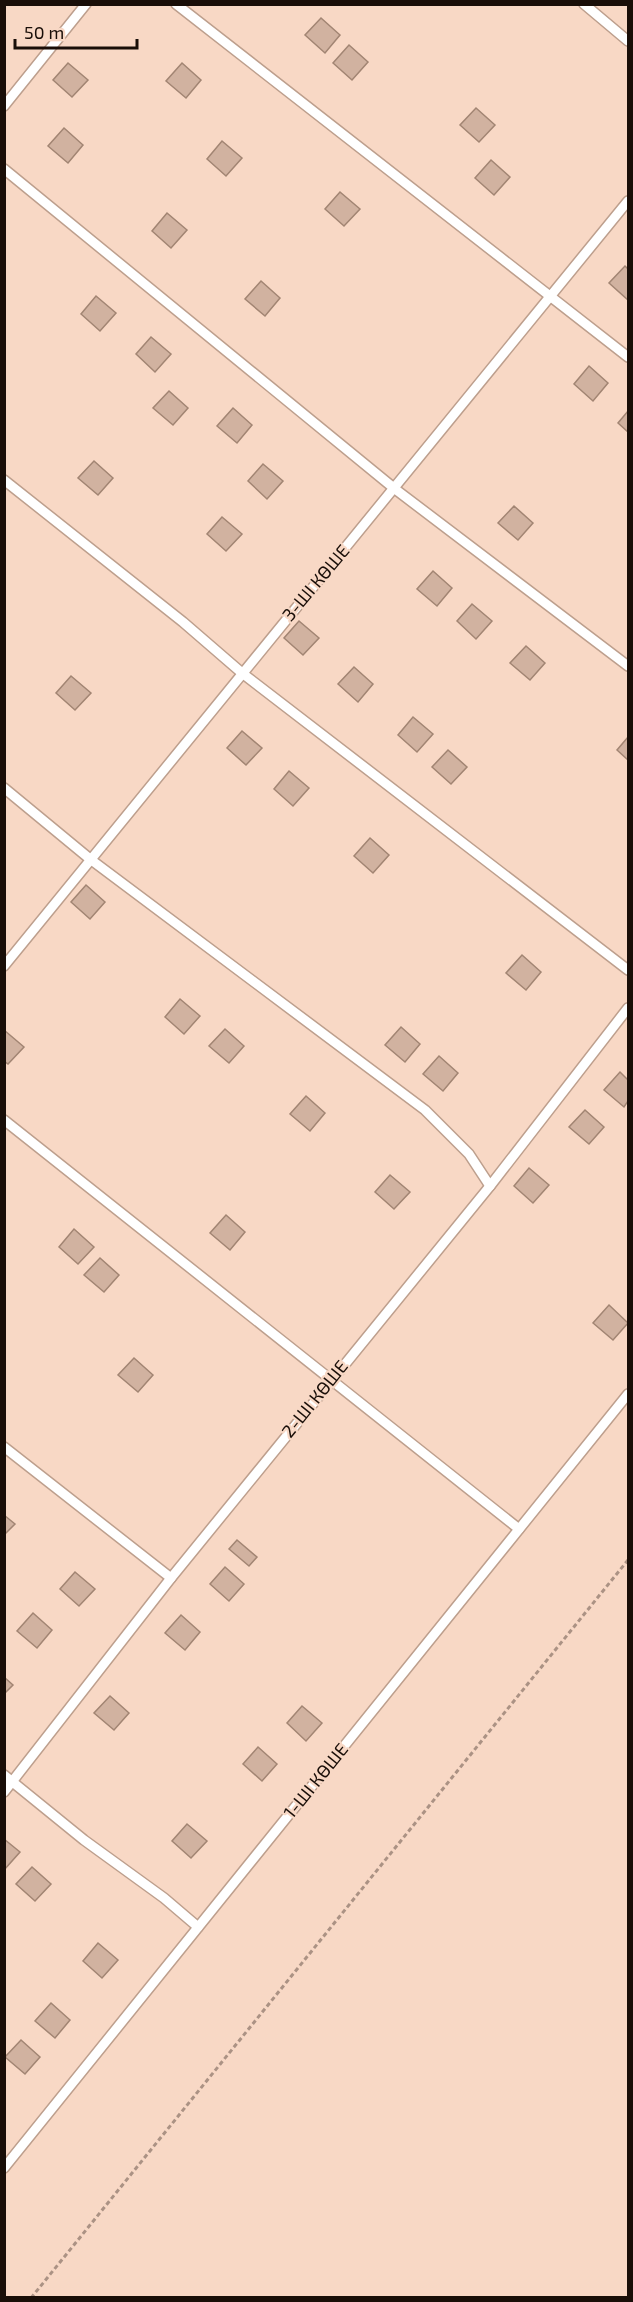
<svg xmlns="http://www.w3.org/2000/svg" width="633" height="2302" viewBox="0 0 633 2302" font-family="'Exo 2',sans-serif">
<style>
.building{fill:#d1b2a0;stroke:#a28573;stroke-width:1.5}
.lines{fill:none;stroke-linecap:round;stroke-linejoin:round}
.service-casing{stroke:#bd9f8d;stroke-width:12}
.path{stroke:#ab9284;stroke-width:3;stroke-dasharray:4.5 3;stroke-linecap:butt}
.service{stroke:#fff;stroke-width:9}
.labels{text-anchor:middle;stroke-width:4.5;stroke-linejoin:round;paint-order:stroke}
.street-label{font-size:18px;fill:#190e08;stroke:#f8d8c5}
</style>
<rect width="100%" height="100%" fill="#f8d8c5"/>
<g class="building">
<path d="M321 18 340 35 325 53 305 35Z"/>
<path d="M349 45 368 62 352 80 333 63Z"/>
<path d="M68 63 88 80 72 97 53 80Z"/>
<path d="M182 63 201 80 186 98 166 81Z"/>
<path d="M476 108 495 125 479 142 460 125Z"/>
<path d="M64 128 83 145 68 163 48 146Z"/>
<path d="M222 141 242 158 226 176 207 159Z"/>
<path d="M491 160 510 177 494 195 475 178Z"/>
<path d="M340 192 360 209 344 226 325 209Z"/>
<path d="M167 213 187 230 171 248 152 231Z"/>
<path d="M625 266 628 269V300L609 283Z"/>
<path d="M261 281 280 298 265 316 245 299Z"/>
<path d="M96 296 116 313 100 331 81 314Z"/>
<path d="M151 337 171 354 155 372 136 354Z"/>
<path d="M589 366 608 383 593 401 574 384Z"/>
<path d="M169 391 188 408 173 425 153 408Z"/>
<path d="M233 408 252 425 237 443 217 426Z"/>
<path d="M628 411V432L618 423Z"/>
<path d="M94 461 113 478 98 495 78 478Z"/>
<path d="M263 464 283 481 267 499 248 481Z"/>
<path d="M514 506 533 523 518 540 498 523Z"/>
<path d="M222 517 242 534 226 551 207 534Z"/>
<path d="M433 571 452 588 437 606 417 589Z"/>
<path d="M472 604 492 621 476 639 457 621Z"/>
<path d="M299 621 319 638 303 655 284 638Z"/>
<path d="M526 646 545 663 530 680 510 663Z"/>
<path d="M354 667 373 684 358 702 338 684Z"/>
<path d="M71 676 91 693 75 710 56 693Z"/>
<path d="M413 717 433 734 417 752 398 735Z"/>
<path d="M242 731 262 748 246 765 227 748Z"/>
<path d="M628 737V760L617 750Z"/>
<path d="M448 750 467 767 451 784 432 767Z"/>
<path d="M289 771 309 788 293 806 274 789Z"/>
<path d="M370 838 389 855 373 873 354 856Z"/>
<path d="M86 885 105 902 90 919 71 902Z"/>
<path d="M522 955 541 972 526 990 506 973Z"/>
<path d="M180 999 200 1016 184 1034 165 1017Z"/>
<path d="M401 1027 420 1044 405 1062 385 1045Z"/>
<path d="M225 1029 244 1046 229 1063 209 1046Z"/>
<path d="M4 1030 24 1047 8 1064 4 1061Z"/>
<path d="M439 1056 458 1073 443 1091 423 1074Z"/>
<path d="M620 1072 628 1080V1101L624 1107 604 1090Z"/>
<path d="M306 1096 325 1113 310 1131 290 1114Z"/>
<path d="M585 1110 604 1127 589 1144 569 1127Z"/>
<path d="M529 1168 549 1185 533 1203 514 1186Z"/>
<path d="M390 1175 410 1192 394 1209 375 1192Z"/>
<path d="M226 1215 245 1232 230 1250 210 1233Z"/>
<path d="M74 1229 94 1247 78 1264 59 1247Z"/>
<path d="M100 1258 119 1275 104 1292 84 1275Z"/>
<path d="M609 1305 628 1323 613 1340 593 1323Z"/>
<path d="M134 1358 153 1375 138 1392 118 1375Z"/>
<path d="M4 1515 15 1524 4 1535Z"/>
<path d="M237 1540 257 1557 249 1566 229 1549Z"/>
<path d="M225 1567 244 1584 229 1601 210 1584Z"/>
<path d="M75 1572 95 1589 79 1606 60 1589Z"/>
<path d="M33 1613 52 1630 37 1648 17 1631Z"/>
<path d="M181 1615 200 1632 185 1650 165 1633Z"/>
<path d="M4 1677 13 1685 4 1694Z"/>
<path d="M110 1696 129 1713 114 1730 94 1713Z"/>
<path d="M302 1706 322 1723 306 1741 287 1723Z"/>
<path d="M258 1747 277 1764 262 1781 243 1764Z"/>
<path d="M187 1824 207 1841 191 1858 172 1841Z"/>
<path d="M4 1839 20 1852 4 1870Z"/>
<path d="M32 1867 51 1884 35 1901 16 1884Z"/>
<path d="M98 1943 118 1960 102 1978 83 1961Z"/>
<path d="M51 2003 70 2020 55 2038 35 2021Z"/>
<path d="M21 2040 40 2057 25 2074 5 2057Z"/>
</g>
<g class="lines">
<defs>
<g id="service">
<path d="M176 4 628 357"/>
<path d="M584 4 628 41"/>
<path d="M4 106 86 4"/>
<path d="M4 169 395 489 628 666"/>
<path d="M4 480 183 622 242 673 628 970"/>
<path d="M4 788 90 859 425 1110 469 1154 490 1186"/>
<path d="M4 966 628 201"/>
<path d="M4 1120 519 1529"/>
<path d="M4 1447 171 1578"/>
<path d="M4 1775 84 1840 164 1898 198 1927"/>
<path d="M4 1792 171 1578 490 1186 628 1008"/>
<path d="M4 2168 628 1394"/>
</g>
</defs>
<use href="#service" class="service-casing"/>
<path class="path" d="M31 2298 628 1560"/>
<use href="#service" class="service"/>
</g>
<g class="labels">
<g class="street-label">
<text transform="translate(316 583) rotate(-50)" y="6">3-ШІ КӨШЕ</text>
<text transform="translate(315 1399) rotate(-51)" y="6">2-ШІ КӨШЕ</text>
<text transform="translate(316 1781) rotate(-51)" y="6">1-ШІ КӨШЕ</text>
</g>
</g>
<rect width="633" height="2302" fill="none" stroke="#190e08" stroke-width="12"/>
<path d="M15 39v9h122v-9" fill="none" stroke="#190e08" stroke-width="3"/>
<text x="24" y="39" font-size="18" fill="#190e08" stroke="#f8d8c5" stroke-width="4.5" paint-order="stroke">50 m</text>
</svg>
